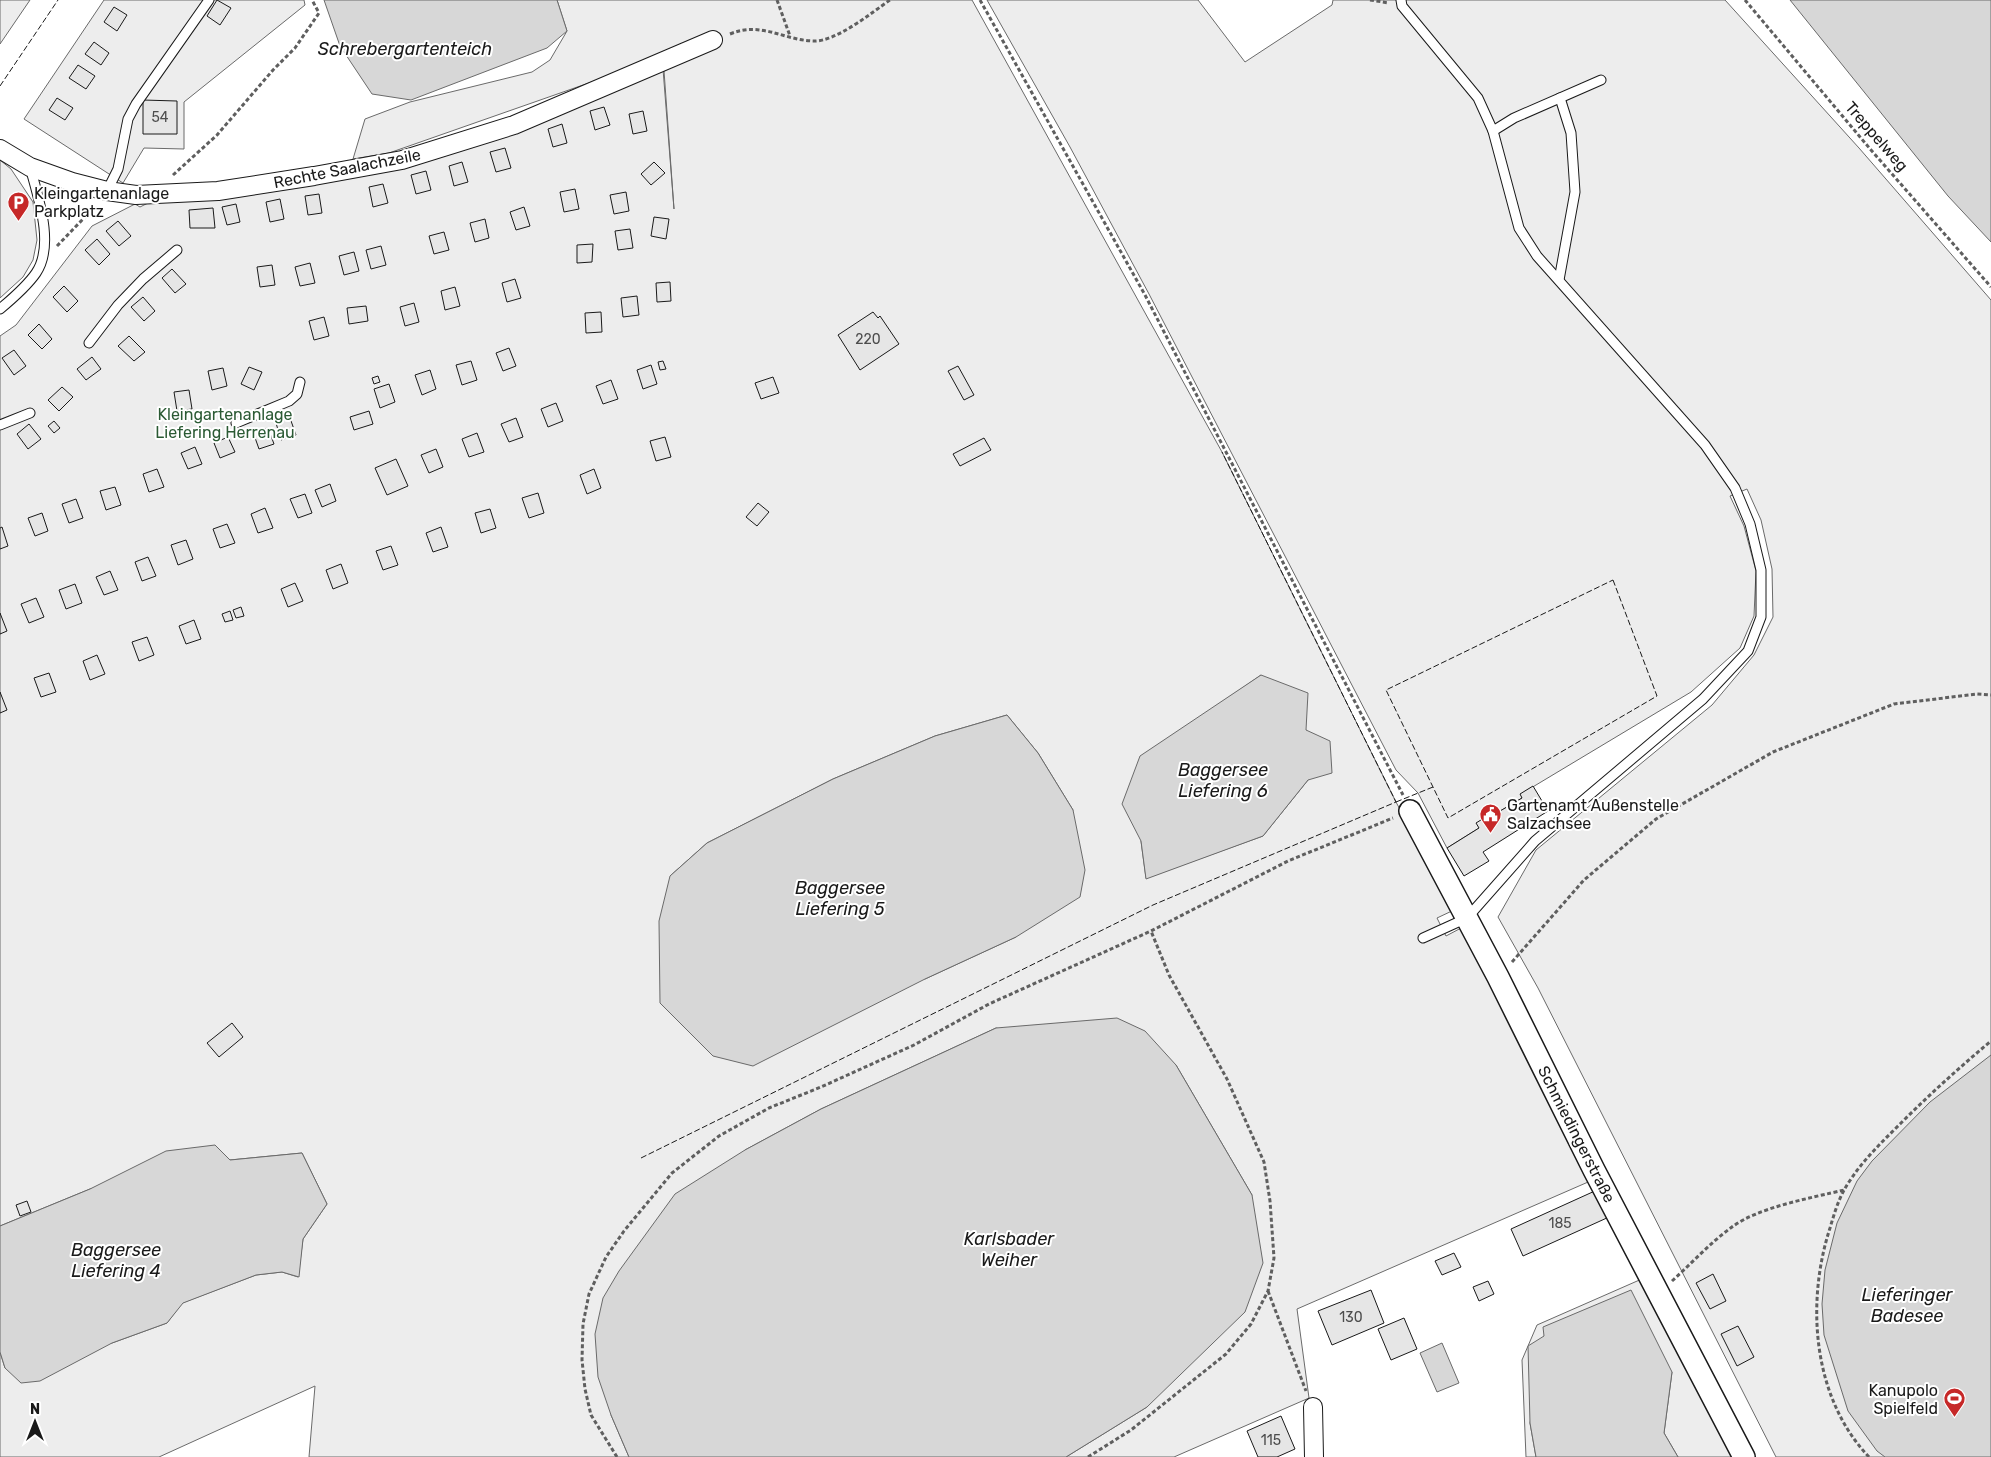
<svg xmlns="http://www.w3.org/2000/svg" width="1991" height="1457" viewBox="0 0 1991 1457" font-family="Rubik,sans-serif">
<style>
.built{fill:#ededed;stroke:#6a6a6a;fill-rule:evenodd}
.water{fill:#d7d7d7;stroke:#6a6a6a}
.building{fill:#e6e6e6;stroke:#1a1a1a}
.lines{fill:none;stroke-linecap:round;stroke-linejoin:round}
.service-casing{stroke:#1a1a1a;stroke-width:11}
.minor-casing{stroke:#1a1a1a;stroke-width:20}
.tertiary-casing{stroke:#1a1a1a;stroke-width:24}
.path{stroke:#5f5f5f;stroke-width:3;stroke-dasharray:4 2.5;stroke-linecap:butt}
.service{stroke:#fff;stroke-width:9}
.minor{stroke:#fff;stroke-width:18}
.tertiary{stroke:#fff;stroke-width:21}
.fence{stroke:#1a1a1a;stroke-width:1;stroke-dasharray:6 2.5;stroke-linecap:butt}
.labels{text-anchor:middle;stroke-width:4;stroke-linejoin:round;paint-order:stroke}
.number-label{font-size:14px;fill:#4d4d4d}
.street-label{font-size:16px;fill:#1a1a1a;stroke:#fff}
.poi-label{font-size:16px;fill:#1a1a1a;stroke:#fff;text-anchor:start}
.park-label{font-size:16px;fill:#2b5a34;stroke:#fff}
.water-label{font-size:18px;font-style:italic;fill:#1a1a1a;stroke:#fff}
</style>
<rect width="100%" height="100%" fill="#fff"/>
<g class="built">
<path d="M0 0H30L0 44Z"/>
<path d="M104 0H304L305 5 184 102V149L144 148 123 183 24 119Z"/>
<path d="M557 0H972L1222 452 1396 802 1454 910 1437 918 1446 936 1463 927 1595 1179 1297 1309 1309 1398 1174 1457H1066L1147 1407 1252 1195 1176 1065 996 1028 821 1109 745 1150 611 1415 629 1457H309L315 1386 159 1457H0V1352L5 1368 112 1343 167 1323 182 1303 256 1275 282 1272 298 1277 303 1239 327 1204 302 1153 230 1160 90 1189 0 1226V336L16 325 92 226 135 204 140 207 150 202 391 170 663 69 674 209 663 57 389 153 353 159 365 119 410 102 532 72 550 60 567 31ZM1261 675 1306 730 1308 780 1263 836 1146 878 1141 841 1211 710ZM1007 715 1038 753 1073 810 1016 937 925 979 670 876 707 843 833 779 935 736Z"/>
<path d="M987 0H1198L1245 62 1332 5 1333 0H1725L1859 148 1991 300V1457H1776L1538 988 1498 917 1536 850 1712 705 1754 655 1773 617 1772 569 1761 520 1747 489 1730 496 1744 526 1756 571 1754 616 1740 648 1691 692 1521 794 1522 798 1490 817 1489 815 1479 828 1447 848 1418 793 1396 770 1149 294 1070 147Z"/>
<path d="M0 160 11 169 33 202 37 240 33 260 23 277 0 298Z"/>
<path d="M1644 1278 1737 1457H1678L1664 1433 1672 1372 1544 1336 1530 1423 1536 1457H1526L1522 1360 1537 1325Z"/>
</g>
<g class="water">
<path d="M324 0H557L567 31 547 48 411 100 372 94 340 46Z"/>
<path d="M1790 0H1991V242L1948 196Z"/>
<path d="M1261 675 1308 693 1306 730 1330 741 1332 773 1308 780 1263 836 1146 879 1141 841 1122 804 1140 756Z"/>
<path d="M1007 715 1038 753 1073 810 1085 870 1080 897 1016 937 925 979 753 1066 713 1056 660 1003 659 921 670 876 707 843 833 779 935 736Z"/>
<path d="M1117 1018 1145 1031 1176 1065 1252 1195 1263 1263 1245 1312 1147 1407 1066 1457H629L611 1415 598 1377 595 1334 603 1298 619 1271 675 1194 745 1150 821 1109 996 1028Z"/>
<path d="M1991 1055V1457H1885L1877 1451 1848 1411 1824 1335 1822 1304 1825 1270 1837 1223 1857 1181 1872 1161 1930 1102Z"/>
<path d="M215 1145 230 1160 302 1153 327 1204 303 1239 299 1277 282 1272 256 1275 183 1303 167 1323 112 1343 40 1381 21 1383 5 1368 0 1352V1226L90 1189 166 1151Z"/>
<path d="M1631 1290 1672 1372 1664 1433 1678 1457H1536L1530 1423 1528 1346 1544 1336 1543 1327Z"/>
<path d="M1442 1343 1459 1383 1437 1392 1420 1353Z"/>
</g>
<g class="building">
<path d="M217 0 231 8 220 25 207 16Z"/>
<path d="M114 7 127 15 117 31 104 22Z"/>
<path d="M94 42 109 53 101 65 85 54Z"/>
<path d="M78 65 95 76 86 89 69 78Z"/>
<path d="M57 98 73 108 65 120 49 110Z"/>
<path d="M143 100 177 101V134H143Z"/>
<path d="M604 107 610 125 595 130 590 111Z"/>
<path d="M643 111 647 131 633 134 629 114Z"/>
<path d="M562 124 567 143 553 147 548 129Z"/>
<path d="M505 148 511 168 496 172 490 152Z"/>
<path d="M462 162 468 182 454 186 449 166Z"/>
<path d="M654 162 665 173 651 185 641 174Z"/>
<path d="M426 171 431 190 416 194 411 175Z"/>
<path d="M383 184 388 203 373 207 369 187Z"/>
<path d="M575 189 579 209 564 212 560 192Z"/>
<path d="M626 192 629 211 614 214 610 195Z"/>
<path d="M319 194 322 213 308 215 305 196Z"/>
<path d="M280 199 284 219 270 222 266 202Z"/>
<path d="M236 204 240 222 227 225 222 207Z"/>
<path d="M524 207 530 226 516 230 510 212Z"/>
<path d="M213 208 215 228H190L189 210Z"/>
<path d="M654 217 669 219 666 239 651 236Z"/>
<path d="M485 219 489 238 475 242 470 223Z"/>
<path d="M118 221 131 236 119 246 106 231Z"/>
<path d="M630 229 633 248 618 250 615 231Z"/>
<path d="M444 232 449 250 434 254 429 236Z"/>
<path d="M97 239 110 254 99 265 85 250Z"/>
<path d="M593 244 592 262 577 263V245Z"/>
<path d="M381 246 386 265 371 269 366 250Z"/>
<path d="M354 252 359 271 344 275 339 256Z"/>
<path d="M310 263 315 283 300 286 295 267Z"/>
<path d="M272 265 275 285 260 287 257 267Z"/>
<path d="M172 269 186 284 175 293 162 278Z"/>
<path d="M515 279 521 298 507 302 502 283Z"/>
<path d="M670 282 671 301 657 302 656 283Z"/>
<path d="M64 286 78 301 67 312 53 297Z"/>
<path d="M455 287 460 306 445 310 441 291Z"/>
<path d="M637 296 639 315 623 317 621 298Z"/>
<path d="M143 297 155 311 144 321 131 307Z"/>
<path d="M414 303 419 322 405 326 400 307Z"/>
<path d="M366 306 368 321 349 324 347 308Z"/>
<path d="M601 312 602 332 586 333 585 313Z"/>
<path d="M873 312 878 318 880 316 899 344 860 370 838 335Z"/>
<path d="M324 317 329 336 314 340 309 321Z"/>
<path d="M39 324 52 339 42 349 28 335Z"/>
<path d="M129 336 145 352 134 361 118 346Z"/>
<path d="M509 348 516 366 503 371 496 353Z"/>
<path d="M14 350 26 366 14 375 2 358Z"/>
<path d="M92 357 101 369 86 380 77 369Z"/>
<path d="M471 361 477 380 462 385 456 365Z"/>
<path d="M663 361 666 369 660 370 658 362Z"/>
<path d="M651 365 657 384 643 389 637 370Z"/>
<path d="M958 366 974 395 964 400 948 371Z"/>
<path d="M249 367 262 372 254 390 241 384Z"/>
<path d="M223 368 227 386 212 390 208 371Z"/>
<path d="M430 370 436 389 422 395 415 375Z"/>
<path d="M378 376 380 382 374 384 372 378Z"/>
<path d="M773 377 779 393 761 399 755 383Z"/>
<path d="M611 380 618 399 603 404 596 386Z"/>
<path d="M389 384 395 402 380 408 374 389Z"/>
<path d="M62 387 73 397 59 411 48 400Z"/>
<path d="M189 390 192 409 177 411 174 392Z"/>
<path d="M556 403 563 421 548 427 541 409Z"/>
<path d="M369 411 373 424 354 430 350 417Z"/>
<path d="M290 418 296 435 281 440 276 423Z"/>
<path d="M516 418 523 437 509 442 501 424Z"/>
<path d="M54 421 60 428 54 433 48 426Z"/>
<path d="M29 424 41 439 28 449 17 434Z"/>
<path d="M268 428 274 444 259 449 253 432Z"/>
<path d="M477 433 484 452 469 457 462 439Z"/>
<path d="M228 437 235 452 220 458 214 443Z"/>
<path d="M665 437 671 457 656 461 650 441Z"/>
<path d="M984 438 991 450 960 466 953 454Z"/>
<path d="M195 447 202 464 188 469 181 453Z"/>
<path d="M436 449 443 467 429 473 421 455Z"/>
<path d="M396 459 408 486 387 495 375 468Z"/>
<path d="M157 469 164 487 149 492 143 474Z"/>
<path d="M594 469 601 488 587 494 580 475Z"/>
<path d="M330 484 336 501 322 507 315 490Z"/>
<path d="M115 487 121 505 106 510 100 491Z"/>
<path d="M538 493 544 513 529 518 522 498Z"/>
<path d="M305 494 312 513 298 518 290 499Z"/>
<path d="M76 499 83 518 69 523 62 504Z"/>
<path d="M758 503 769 512 757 526 746 517Z"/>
<path d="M265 508 273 528 258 533 251 514Z"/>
<path d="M490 509 496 528 481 533 475 513Z"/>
<path d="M42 513 48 531 35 536 28 518Z"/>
<path d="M227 524 235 543 220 548 213 529Z"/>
<path d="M2 527 8 546 0 549V528Z"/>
<path d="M441 527 448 547 433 552 426 533Z"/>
<path d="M186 540 193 559 178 565 171 545Z"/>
<path d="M391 546 398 565 383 570 376 551Z"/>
<path d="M148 557 156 576 142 581 135 562Z"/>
<path d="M341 564 348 583 333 589 326 570Z"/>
<path d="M110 571 118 590 104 595 96 577Z"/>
<path d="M295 583 303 601 288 607 281 589Z"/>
<path d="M75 584 82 603 66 609 59 590Z"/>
<path d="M36 598 44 617 29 623 21 604Z"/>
<path d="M241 607 244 616 236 618 233 610Z"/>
<path d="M230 611 233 620 225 622 222 614Z"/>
<path d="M0 613 7 631 0 634Z"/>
<path d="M194 620 201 639 186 644 179 626Z"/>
<path d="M147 637 154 655 139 661 132 642Z"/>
<path d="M97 655 105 674 90 680 83 661Z"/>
<path d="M49 673 56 692 41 697 34 678Z"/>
<path d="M0 692 7 710 0 713Z"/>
<path d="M1533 786 1548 811 1483 852 1489 861 1464 876 1447 848 1479 828 1476 823 1489 815 1490 817 1522 798 1520 794Z"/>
<path d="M232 1023 243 1037 219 1057 207 1043Z"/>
<path d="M1597 1190 1609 1217 1523 1256 1511 1229Z"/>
<path d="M27 1201 31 1212 20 1216 16 1205Z"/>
<path d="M1454 1253 1461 1267 1442 1275 1435 1261Z"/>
<path d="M1713 1274 1726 1301 1710 1309 1696 1283Z"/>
<path d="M1488 1281 1494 1294 1479 1301 1473 1287Z"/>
<path d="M1371 1290 1384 1323 1332 1345 1318 1311Z"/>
<path d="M1404 1318 1417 1349 1391 1360 1378 1329Z"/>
<path d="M1738 1326 1754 1357 1737 1366 1721 1334Z"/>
<path d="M1281 1416 1295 1449 1277 1457H1258L1247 1431Z"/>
</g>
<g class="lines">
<defs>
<g id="service">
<path d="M1401 0 1402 6 1478 98 1493 131 1519 228 1537 256 1705 445 1735 488 1750 524 1761 570V617L1748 651 1703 699 1535 841 1467 918 1423 938"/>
<path d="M1493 131 1514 118 1601 80"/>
<path d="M107 191 118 169 128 119 136 104 209 0"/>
<path d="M1559 280 1575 192 1571 133 1560 98"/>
<path d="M0 309C12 299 27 286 36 273 55 245 38 197 30 167"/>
<path d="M89 343 118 305 143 279 177 250"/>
<path d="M236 423 289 401 297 394 300 382"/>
<path d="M0 425 30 413"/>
</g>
<g id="minor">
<path d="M0 149 30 167 72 182 107 191 136 195 218 191 314 176 402 160 514 125 713 40"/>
<path d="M1313 1407 1314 1457"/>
</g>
<path id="tertiary" d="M1410 811 1498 977 1594 1170 1744 1457"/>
</defs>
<use href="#service" class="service-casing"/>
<use href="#minor" class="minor-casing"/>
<use href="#tertiary" class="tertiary-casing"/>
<g class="path">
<path d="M777 0 790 36"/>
<path d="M980 0 1145 295 1403 795"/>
<path d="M1370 0 1389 3"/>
<path d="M1745 0 1871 150 1991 287"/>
<path d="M730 34C761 21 783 40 813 41 836 42 871 13 890 0"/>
<path d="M173 175 217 135 273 70 295 48 319 13 312 0"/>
<path d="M57 246 83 219 98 207"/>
<path d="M1512 962 1584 880 1656 819 1773 752 1894 704 1977 694 1991 695"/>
<path d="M1672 1281C1692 1263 1711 1242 1732 1227 1759 1207 1811 1198 1844 1190"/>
<path d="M1268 1291 1306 1391"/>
<path d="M617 1457 591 1415 585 1389 582 1360 583 1324 589 1294 606 1257 624 1231 672 1173 719 1136 769 1108 821 1087 914 1045 989 1004 1151 931 1288 861 1393 818"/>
<path d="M1088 1457 1131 1430 1226 1354 1251 1324 1268 1291 1274 1258 1270 1201 1264 1162 1227 1079 1169 975 1151 931"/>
<path d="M1869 1457C1812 1397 1806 1302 1830 1228 1835 1211 1840 1194 1851 1179 1865 1158 1883 1141 1901 1123 1930 1094 1960 1067 1991 1041"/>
</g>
<use href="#service" class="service"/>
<use href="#minor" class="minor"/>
<use href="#tertiary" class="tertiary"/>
<g class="fence">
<path d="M0 86 58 0"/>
<path d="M1613 580 1657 696 1448 818 1386 690Z"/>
<path d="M1396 802 1433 787"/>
<path d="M641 1158 1153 905 1396 802 1222 452"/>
</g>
</g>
<defs>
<symbol id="parking-pin" viewBox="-11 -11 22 30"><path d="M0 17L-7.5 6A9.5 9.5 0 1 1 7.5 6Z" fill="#c62828" stroke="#fff"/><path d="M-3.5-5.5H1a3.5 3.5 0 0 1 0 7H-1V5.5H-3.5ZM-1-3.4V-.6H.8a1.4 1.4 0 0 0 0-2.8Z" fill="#fff"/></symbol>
<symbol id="civic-pin" viewBox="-11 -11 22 30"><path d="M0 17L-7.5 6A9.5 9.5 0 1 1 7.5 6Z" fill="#c62828" stroke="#fff"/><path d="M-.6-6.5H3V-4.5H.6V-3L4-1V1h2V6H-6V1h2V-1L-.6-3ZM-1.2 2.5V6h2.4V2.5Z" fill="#fff"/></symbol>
<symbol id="stadium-pin" viewBox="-11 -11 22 30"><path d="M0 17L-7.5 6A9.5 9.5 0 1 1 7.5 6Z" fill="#c62828" stroke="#fff"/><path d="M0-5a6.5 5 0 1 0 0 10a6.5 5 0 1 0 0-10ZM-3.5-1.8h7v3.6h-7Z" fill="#fff"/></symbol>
</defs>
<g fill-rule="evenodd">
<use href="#parking-pin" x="6" y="190" width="25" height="34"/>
<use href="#civic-pin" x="1478" y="802" width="25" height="34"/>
<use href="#stadium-pin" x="1942" y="1386" width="25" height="34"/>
</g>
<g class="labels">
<g class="number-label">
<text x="160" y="122">54</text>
<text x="868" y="344">220</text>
<text x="1560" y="1228">185</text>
<text x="1351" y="1322">130</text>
<text x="1271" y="1445">115</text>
</g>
<g class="street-label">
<text transform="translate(1877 136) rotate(49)" y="6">Treppelweg</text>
<text transform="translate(347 168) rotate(-11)" y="6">Rechte Saalachzeile</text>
<text transform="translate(1577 1134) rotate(63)" y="6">Schmiedingerstraße</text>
</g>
<g class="poi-label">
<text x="34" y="199">Kleingartenanlage<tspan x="34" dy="18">Parkplatz</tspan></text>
<text x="1507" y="811">Gartenamt Außenstelle<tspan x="1507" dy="18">Salzachsee</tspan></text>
<text x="1938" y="1396" text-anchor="end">Kanupolo<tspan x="1938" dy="18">Spielfeld</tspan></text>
</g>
<g class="park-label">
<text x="225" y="420">Kleingartenanlage<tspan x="225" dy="18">Liefering Herrenau</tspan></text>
</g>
<g class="water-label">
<text x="405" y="55">Schrebergartenteich</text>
<text x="1223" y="776">Baggersee<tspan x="1223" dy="21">Liefering 6</tspan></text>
<text x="840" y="894">Baggersee<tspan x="840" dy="21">Liefering 5</tspan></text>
<text x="1009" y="1245">Karlsbader<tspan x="1009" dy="21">Weiher</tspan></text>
<text x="116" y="1256">Baggersee<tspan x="116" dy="21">Liefering 4</tspan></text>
<text x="1907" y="1301">Lieferinger<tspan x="1907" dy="21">Badesee</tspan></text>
</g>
</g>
<g transform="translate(35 1422)" stroke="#ffffff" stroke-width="4" paint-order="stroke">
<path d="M0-4L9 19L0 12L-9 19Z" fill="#1a1a1a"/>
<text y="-8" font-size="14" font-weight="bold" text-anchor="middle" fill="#1a1a1a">N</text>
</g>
</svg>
